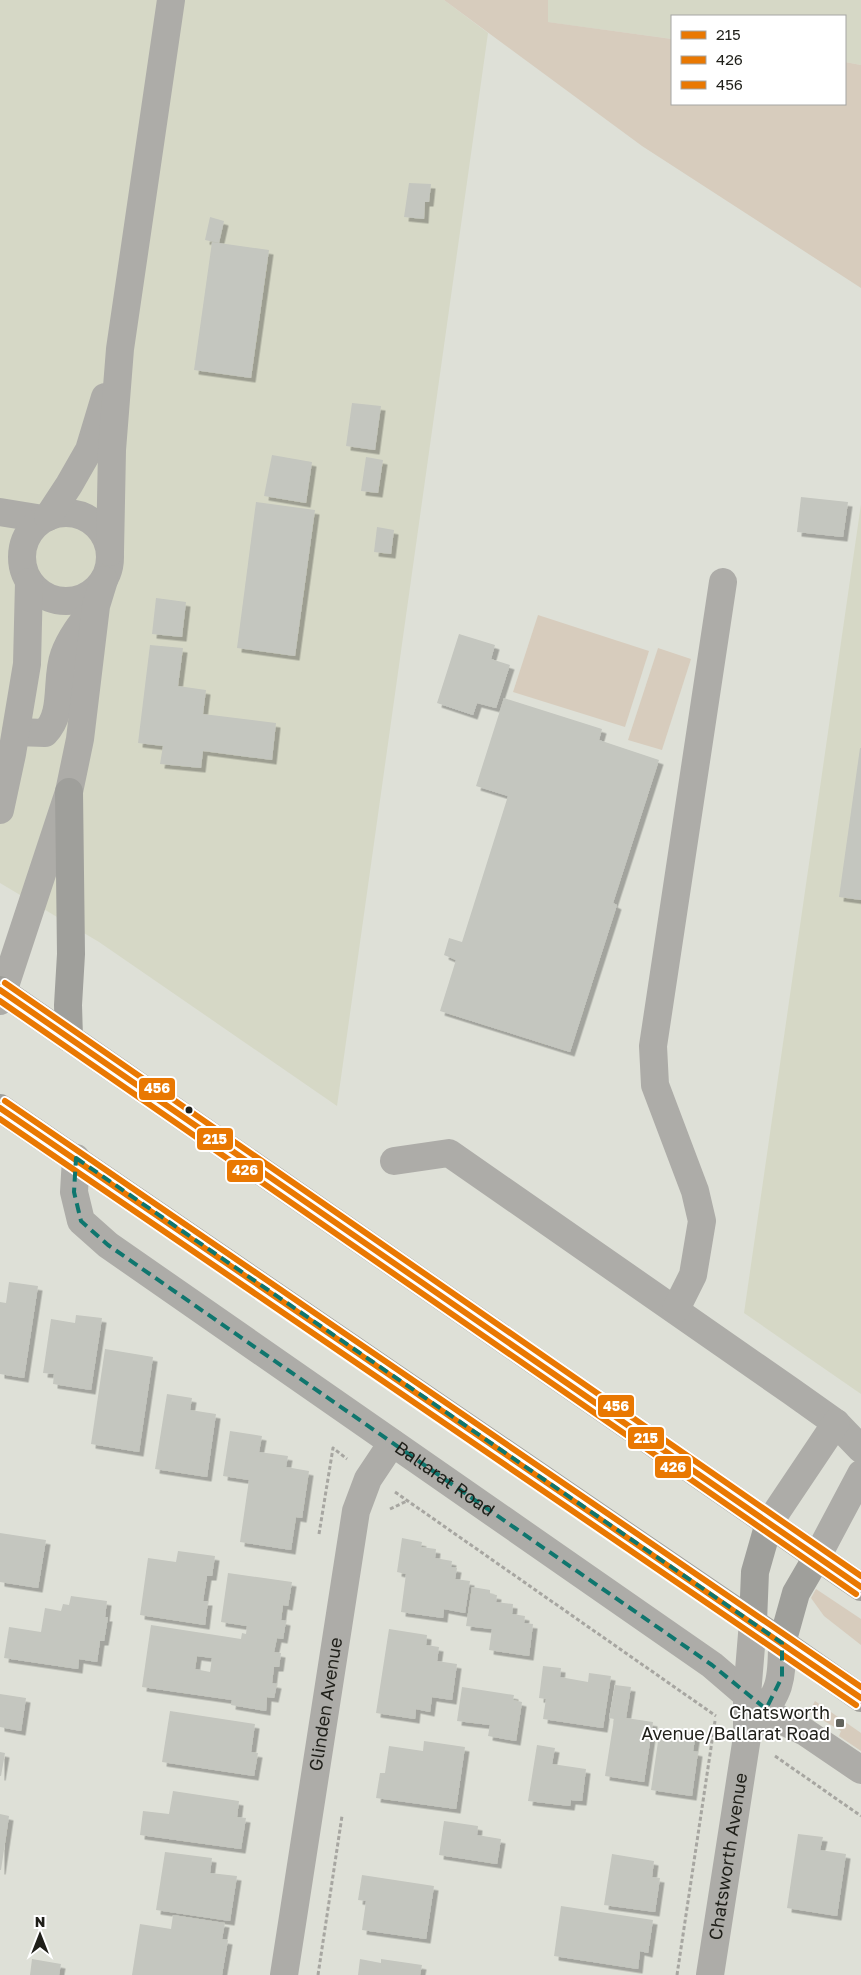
<svg xmlns="http://www.w3.org/2000/svg" width="861" height="1975" viewBox="0 0 861 1975" font-family="'Golos Text',sans-serif">
<style>
.built{fill:#d6d8c6}
.green{fill:#d7ccbd}
.building{fill:#c4c6bf;fill-rule:evenodd;filter:url(#shadow)}
.lines{fill:none;stroke-linecap:round;stroke-linejoin:round}
.path{stroke:#a7a6a1;stroke-width:3;stroke-dasharray:4 2.5;stroke-linecap:butt}
.minor{stroke:#adaca8;stroke-width:28}
.highway{stroke:#9f9f9b;stroke-width:28}
.bus-1-casing{stroke:#fff;stroke-width:10}
.bus-2-casing{stroke:#fff;stroke-width:10}
.bus-3-casing{stroke:#fff;stroke-width:10}
.bus-1{stroke:#e97802;stroke-width:6}
.bus-2{stroke:#e97802;stroke-width:6}
.bus-3{stroke:#e97802;stroke-width:6}
.marked{fill:none;stroke:#0f766e;stroke-width:4;stroke-dasharray:10 6;stroke-linejoin:round}
.bus-dot{fill:#1f1f19;stroke:#fff;stroke-width:2}
.poi-dot{fill:#62635c;stroke:#fff;stroke-width:2}
.labels{text-anchor:middle;stroke-width:4;stroke-linejoin:round;paint-order:stroke}
.street-label{font-size:18px;fill:#1f1f19;stroke:#fff}
.poi-label{font-size:18px;fill:#1f1f19;stroke:#fff;text-anchor:end}
.line-badge{stroke:#fff;stroke-width:2}
.badge-label{font-size:14px;text-anchor:middle;font-weight:bold;fill:#fff}
</style>
<defs>
<filter id="shadow"><feDropShadow dx="4.5" dy="4.5" stdDeviation="0" flood-color="#0004"/></filter>
</defs>
<rect width="100%" height="100%" fill="#dee0d7"/>
<g class="built">
<path d="M0 0H444L488 33 337 1106 99 942 0 883Z"/>
<path d="M548 0H861V65L845 62V16H672V39L547 22Z"/>
<path d="M861 504V1394L744 1313Z"/>
</g>
<g class="green">
<path d="M444 0H548V22L672 39V104H845V62L861 65V288L642 146Z"/>
<path d="M538 615 649 651 625 727 513 692Z"/>
<path d="M658 648 691 659 662 750 628 740Z"/>
<path d="M816 1589 861 1619V1645L824 1616 811 1598Z"/>
<path d="M815 1701 861 1733V1751L839 1736 841 1731 809 1712Z"/>
</g>
<g class="building">
<path d="M409 183 431 184 429 202H425L424 219 404 217Z"/>
<path d="M210 217 224 221 219 243 205 240Z"/>
<path d="M212 242 269 250 251 378 194 370Z"/>
<path d="M352 403 381 406 375 450 346 446Z"/>
<path d="M272 455 312 462 306 503 264 496Z"/>
<path d="M366 457 383 460 378 493 361 491Z"/>
<path d="M801 497 848 502 843 537 797 532Z"/>
<path d="M256 502 315 510 295 656 237 648Z"/>
<path d="M377 527 394 530 391 554 374 552Z"/>
<path d="M156 598 186 602 182 637 152 634Z"/>
<path d="M459 634 495 645 491 659 510 665 496 708 477 703 473 715 437 703Z"/>
<path d="M150 645 183 648 178 686 206 690 203 714 276 723 272 760 203 751 201 768 160 764 163 746 138 743Z"/>
<path d="M504 698 602 729 599 740 659 760 613 903 617 905 570 1052 440 1011 456 960 444 955 449 938 462 942 508 796 476 786Z"/>
<path d="M860 748H861V900L839 897Z"/>
<path d="M9 1282 38 1286 24 1378 0 1374V1302L6 1303Z"/>
<path d="M76 1315 102 1318 91 1390 53 1384 54 1374 43 1373 51 1319 75 1323Z"/>
<path d="M105 1349 153 1357 139 1452 91 1444Z"/>
<path d="M167 1394 192 1398 190 1410 216 1414 207 1477 155 1469Z"/>
<path d="M230 1431 262 1436 259 1452 288 1456 286 1467 309 1471 302 1518 296 1517 291 1550 240 1542 249 1480 223 1476Z"/>
<path d="M0 1533 46 1540 38 1588 0 1582Z"/>
<path d="M402 1538 422 1542 421 1547 436 1549 435 1558 452 1561 451 1567 457 1568 455 1579 470 1581 465 1613 444 1609 443 1618 401 1612 406 1574 397 1572Z"/>
<path d="M178 1551 215 1556 212 1576H207L203 1601H208L205 1625 140 1615 148 1558 176 1562Z"/>
<path d="M228 1573 292 1582 288 1606 283 1605 281 1620 286 1621 283 1639 277 1638 274 1652 281 1653 279 1667H274L272 1683 277 1684 274 1698 267 1697 266 1711 231 1705 232 1700 142 1687 151 1625 241 1639 242 1633 246 1634 247 1626 221 1622ZM197 1656 212 1658 210 1672 195 1669Z"/>
<path d="M472 1587 490 1590V1594L497 1595 496 1602 513 1604 512 1614 525 1616 524 1623 533 1624 529 1656 489 1650 492 1629 466 1626Z"/>
<path d="M71 1596 107 1601 105 1617H108L104 1641H100L97 1662 79 1659 78 1669 4 1658 9 1627 41 1632 45 1608 61 1611 63 1604 69 1605Z"/>
<path d="M389 1629 427 1635 426 1645 439 1647 437 1661 457 1664 452 1700 432 1697 430 1712 416 1709 415 1719 376 1713Z"/>
<path d="M543 1666 561 1668 560 1677 588 1682 589 1673 611 1676 603 1728 543 1719 546 1699 539 1698Z"/>
<path d="M615 1685 631 1687 626 1718 653 1722 644 1782 605 1776 614 1719 609 1718Z"/>
<path d="M462 1687 514 1695 513 1700 522 1702 516 1741 488 1736 490 1725 457 1721Z"/>
<path d="M0 1694 26 1698 21 1731 0 1727Z"/>
<path d="M170 1711 255 1724 251 1752 258 1753 254 1776 162 1762Z"/>
<path d="M660 1728 696 1733 693 1751 698 1752 692 1796 651 1790Z"/>
<path d="M424 1741 465 1747 456 1809 376 1798 380 1773H385L389 1746 423 1751Z"/>
<path d="M537 1745 555 1748 552 1764 586 1769 582 1801 571 1800 570 1806 528 1801Z"/>
<path d="M0 1752 5 1753 1 1776H0Z"/>
<path d="M173 1791 239 1801 237 1817 246 1818 241 1849 140 1835 143 1811 169 1814Z"/>
<path d="M0 1814 9 1816 1 1870H0Z"/>
<path d="M444 1821 478 1826 477 1835 501 1839 497 1864 439 1855Z"/>
<path d="M798 1834 823 1837 820 1850 846 1854 837 1916 787 1908Z"/>
<path d="M165 1852 212 1858 210 1873 237 1876 230 1921 156 1910Z"/>
<path d="M612 1854 654 1861 652 1877 660 1878 655 1912 604 1905Z"/>
<path d="M362 1875 434 1886 426 1939 362 1930 366 1901 358 1900Z"/>
<path d="M561 1906 653 1920 648 1953 640 1951 638 1969 554 1956Z"/>
<path d="M173 1915 225 1923 222 1939 228 1940 222 1975H132L140 1924 171 1929Z"/>
<path d="M32 1959 61 1964 59 1975H30Z"/>
<path d="M360 1959 381 1963V1959L422 1965 420 1975H358Z"/>
</g>
<g class="lines">
<g class="path">
<path d="M395 1492 716 1716"/>
<path d="M390 1509 407 1501"/>
<path d="M319 1534 333 1448 347 1459"/>
<path d="M775 1756 861 1816"/>
<path d="M318 1975 342 1816"/>
<path d="M677 1975 715 1721"/>
</g>
<g class="minor">
<path d="M0 512 43 519"/>
<circle cx="66" cy="557" r="44"/>
<path d="M48 517 69 485 89 450 105 397"/>
<path d="M110 552 112 450 120 349 171 0"/>
<path d="M16 732 45 733C65 713 55 680 64 655 70 638 81 624 93 609"/>
<path d="M0 810 12 754 27 664 29 582"/>
<path d="M0 1001 69 792 80 739 96 606 104 580"/>
<path id="s1" d="M76 1158 74 1192 81 1221 108 1245 712 1665 747 1695 779 1719 805 1732 861 1770"/>
<path d="M394 1161 449 1153 791 1391 836 1423 861 1449"/>
<path d="M676 1309 693 1275 702 1221 695 1191 655 1085 653 1046 723 582"/>
<path d="M769 1523 836 1423"/>
<path d="M817 1557 861 1474"/>
<path d="M756 1723C780 1691 782 1683 782 1643"/>
<path id="s2" d="M284 1975 356 1511 368 1479 392 1443"/>
<path id="s3" d="M710 1975 747 1737V1695L753 1622"/>
</g>
<g class="highway">
<path d="M69 792 71 954 68 1005 69 1038"/>
<path d="M0 990 861 1587"/>
<path d="M0 1108 768 1633 861 1698"/>
<path d="M753 1622 755 1572 769 1523"/>
<path d="M782 1643 796 1593 817 1557"/>
</g>
<defs>
<g id="bus-1">
<path d="M0 990 861 1587"/>
<path d="M0 1108 861 1698"/>
</g>
<g id="bus-2">
<path d="M0 1001 856 1594"/>
<path d="M0 1119 856 1705"/>
</g>
<g id="bus-3">
<path d="M5 983 861 1576"/>
<path d="M5 1101 861 1687"/>
</g>
</defs>
<use href="#bus-1" class="bus-1-casing"/>
<use href="#bus-2" class="bus-2-casing"/>
<use href="#bus-3" class="bus-3-casing"/>
<use href="#bus-1" class="bus-1"/>
<use href="#bus-2" class="bus-2"/>
<use href="#bus-3" class="bus-3"/>
</g>
<path class="marked" d="M76 1158 782 1643V1677L766 1709 712 1665 108 1245 81 1221 74 1192Z"/>
<circle class="bus-dot" cx="189" cy="1110" r="4.5"/>
<rect class="poi-dot" x="835" y="1718" width="10" height="10" rx="2.5"/>
<g class="labels">
<g class="street-label">
<text dy="6" stroke="none"><textPath href="#s1" startOffset="510">Ballarat Road</textPath></text>
<text dy="6" stroke="none"><textPath href="#s2" startOffset="274">Glinden Avenue</textPath></text>
<text dy="6" stroke="none"><textPath href="#s3" startOffset="120">Chatsworth Avenue</textPath></text>
</g>
<g class="poi-label">
<text x="830" y="1719">Chatsworth<tspan x="830" dy="21">Avenue/Ballarat Road</tspan></text>
</g>
</g>
<g class="line-badge">
<rect x="138" y="1077" width="38" height="24" rx="5" fill="#e97802"/>
<rect x="196" y="1127" width="38" height="24" rx="5" fill="#e97802"/>
<rect x="226" y="1159" width="38" height="24" rx="5" fill="#e97802"/>
<rect x="597" y="1394" width="38" height="24" rx="5" fill="#e97802"/>
<rect x="627" y="1426" width="38" height="24" rx="5" fill="#e97802"/>
<rect x="654" y="1455" width="38" height="24" rx="5" fill="#e97802"/>
</g>
<g class="badge-label">
<text x="157" y="1093">456</text>
<text x="215" y="1144">215</text>
<text x="245" y="1175">426</text>
<text x="616" y="1411">456</text>
<text x="646" y="1443">215</text>
<text x="673" y="1472">426</text>
</g>
<rect x="671" y="15" width="175" height="90" fill="#ffffff" stroke="#a5a5a3"/>
<rect x="681" y="31" width="25" height="8" fill="#e97802" stroke="#a5a5a3"/>
<text x="716" y="40" font-size="15" fill="#1f1f19">215</text>
<rect x="681" y="56" width="25" height="8" fill="#e97802" stroke="#a5a5a3"/>
<text x="716" y="65" font-size="15" fill="#1f1f19">426</text>
<rect x="681" y="81" width="25" height="8" fill="#e97802" stroke="#a5a5a3"/>
<text x="716" y="90" font-size="15" fill="#1f1f19">456</text>
<g transform="translate(40 1935)" stroke="#ffffff" stroke-width="4" paint-order="stroke">
<path d="M0-4L9 19L0 12L-9 19Z" fill="#1f1f19"/>
<text y="-8" font-size="14" font-weight="bold" text-anchor="middle" fill="#1f1f19">N</text>
</g>
</svg>
